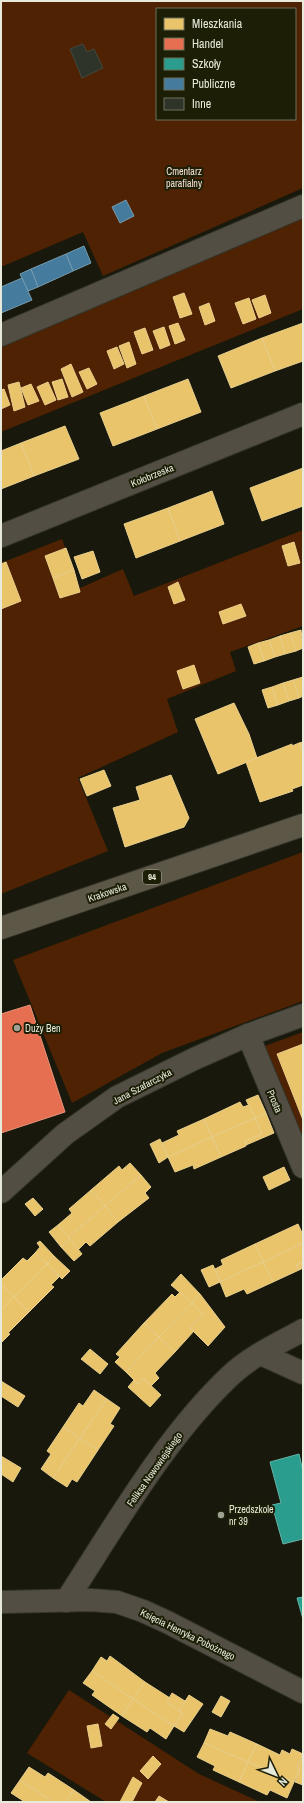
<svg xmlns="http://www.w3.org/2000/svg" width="304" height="1803" viewBox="0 0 304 1803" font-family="'Archivo Narrow',sans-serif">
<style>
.green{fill:#4e2202;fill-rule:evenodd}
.homes{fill:#e9c46a;stroke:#e8cf8c}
.shops{fill:#e76f51;stroke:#e7947a}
.schools{fill:#2a9d8f;stroke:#63b4a6}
.public{fill:#457b9d;stroke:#769cb0}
.building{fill:#2f342a;stroke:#43483f}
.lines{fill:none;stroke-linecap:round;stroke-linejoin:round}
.street-casing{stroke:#34352a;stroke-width:24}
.primary-casing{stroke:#34352a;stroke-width:24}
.street{stroke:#534e43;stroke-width:22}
.primary{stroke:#5d5748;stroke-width:22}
.poi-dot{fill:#9fa193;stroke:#1c1f06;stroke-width:1.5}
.labels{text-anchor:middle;stroke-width:4;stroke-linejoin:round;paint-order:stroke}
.shield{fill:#1c1f06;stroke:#aaad9b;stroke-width:1}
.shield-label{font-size:9px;font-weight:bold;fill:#e7eadb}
.park-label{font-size:10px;fill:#f5dfd4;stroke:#1c1f06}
.street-label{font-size:10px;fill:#e7eadb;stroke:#1c1f06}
.poi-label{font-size:10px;fill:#e7eadb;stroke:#1c1f06;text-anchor:start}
</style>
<rect width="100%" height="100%" fill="#18190c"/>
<g class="green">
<path d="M1 1H303V188L103 276 83 232 1 267ZM157 9H295V119H157Z"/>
<path d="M303 217V309L1 432V346Z"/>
<path d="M303 530V626L230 652 236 671 167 699 178 732 78 778 108 851 1 894V563L62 539 80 588 123 569 134 596Z"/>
<path d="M303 852V1001L162 1053 72 1103 13 960Z"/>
<path d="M303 1032V1150L262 1047Z"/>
<path d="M69 1690 199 1774 260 1802H106L27 1753Z"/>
</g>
<g class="homes">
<path d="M184 293 192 314 180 318 173 297Z"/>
<path d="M265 295 271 313 259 318 252 300Z"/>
<path d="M249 298 256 319 243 324 235 303Z"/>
<path d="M209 303 215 321 205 325 199 307Z"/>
<path d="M178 323 185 340 175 344 169 326Z"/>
<path d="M303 323V361L275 371 262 338Z"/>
<path d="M164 327 170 345 160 349 153 331Z"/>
<path d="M145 328 153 350 142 354 134 332Z"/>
<path d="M262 338 275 371 231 388 218 356Z"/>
<path d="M129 342 136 364 127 368 119 346Z"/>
<path d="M117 347 124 364 114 369 107 351Z"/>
<path d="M71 364 83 392 72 397 61 369Z"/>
<path d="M89 368 97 384 87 389 79 372Z"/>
<path d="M62 379 68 397 58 400 52 382Z"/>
<path d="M188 379 201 412 157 429 144 396Z"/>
<path d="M19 382 25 407 14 411 8 385Z"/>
<path d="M48 382 56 400 45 405 37 387Z"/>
<path d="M31 384 39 401 28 405 21 388Z"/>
<path d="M4 389 10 405 1 409V390Z"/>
<path d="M144 396 157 429 113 446 100 413Z"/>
<path d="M65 426 79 459 34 476 21 443Z"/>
<path d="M21 443 34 476 1 489V451Z"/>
<path d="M303 468V506L262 521 250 488Z"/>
<path d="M212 491 224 524 180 541 168 508Z"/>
<path d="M168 508 180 541 136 558 124 524Z"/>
<path d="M294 542 300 563 288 566 282 546Z"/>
<path d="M66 548 74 570 53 578 45 556Z"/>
<path d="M93 551 100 572 82 579 74 557Z"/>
<path d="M6 562 21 601 1 609V564Z"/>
<path d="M74 570 80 592 60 598 53 578Z"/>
<path d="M178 582 185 600 174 604 168 587Z"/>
<path d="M241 604 246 616 223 624 219 612Z"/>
<path d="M301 630 303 648 296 651 290 633Z"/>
<path d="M290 633 296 651 285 654 280 636Z"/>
<path d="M280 636 285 654 275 657 269 640Z"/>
<path d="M269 640 275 657 264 661 258 643Z"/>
<path d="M258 643 264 661 254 664 248 647Z"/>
<path d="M194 665 200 683 183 689 177 671Z"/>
<path d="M303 677V696L299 698 293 680Z"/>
<path d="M293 680 299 698 289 701 283 683Z"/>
<path d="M283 683 289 701 278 705 272 687Z"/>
<path d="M272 687 278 705 268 708 262 690Z"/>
<path d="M234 703 249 734 257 758 218 774 195 719Z"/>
<path d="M303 742V753L299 743Z"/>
<path d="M299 743 303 753V785L292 789 293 791 260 802 246 762 292 744V746Z"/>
<path d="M104 770 111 786 87 796 80 779Z"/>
<path d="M171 775 189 818 184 827 125 847 113 808 140 800 136 787Z"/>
<path d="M303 1044V1120L277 1054Z"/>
<path d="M258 1095 266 1113 255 1118 246 1100Z"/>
<path d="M240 1102 243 1107 249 1105 255 1118 212 1137 204 1119Z"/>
<path d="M266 1113 274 1133 246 1145 245 1141 262 1134 255 1118Z"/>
<path d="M255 1118 262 1134 245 1141 246 1146 221 1157 212 1137Z"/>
<path d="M204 1119 212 1137 168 1157 162 1143 179 1135 177 1131Z"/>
<path d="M212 1137 221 1157 194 1169 193 1165 175 1172 168 1157Z"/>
<path d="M160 1139 168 1157 159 1163 150 1144Z"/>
<path d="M130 1163 141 1175 105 1206 91 1190 119 1166 122 1170Z"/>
<path d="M284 1167 290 1180 269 1190 263 1177Z"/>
<path d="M141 1175 151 1187 145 1193 149 1198 118 1222 105 1206Z"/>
<path d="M91 1190 105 1206 68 1238 58 1225 72 1213 69 1209Z"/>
<path d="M33 1198 43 1209 35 1216 25 1204Z"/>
<path d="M105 1206 118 1222 90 1246 86 1242 78 1250 68 1238Z"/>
<path d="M298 1224 303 1235V1243L263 1262 255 1244Z"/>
<path d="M58 1225 70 1239 61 1247 49 1232Z"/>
<path d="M70 1239 82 1254 74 1261 61 1247Z"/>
<path d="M40 1241 54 1256 47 1264 35 1253 40 1247 37 1243Z"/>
<path d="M303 1243V1262L296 1265 299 1270 273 1282 263 1262Z"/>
<path d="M255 1244 263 1262 220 1282 215 1269 223 1265 221 1260Z"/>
<path d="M35 1253 47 1264 14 1297 1 1284V1280L23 1258 27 1261Z"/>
<path d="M54 1256 70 1271 62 1279 47 1264Z"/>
<path d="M263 1262 273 1282 247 1294 244 1289 226 1297 220 1282Z"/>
<path d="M303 1262V1268L299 1270 296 1265Z"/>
<path d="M47 1264 59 1277 51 1285 54 1287 29 1312 14 1297Z"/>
<path d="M213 1265 220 1282 209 1287 201 1270Z"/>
<path d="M181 1274 200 1294 192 1303 171 1285Z"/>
<path d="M1 1284 14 1297 1 1310Z"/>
<path d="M180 1292 192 1303 159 1337 144 1323 172 1294 175 1297Z"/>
<path d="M200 1294 225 1327 208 1346 190 1328 203 1314 192 1303Z"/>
<path d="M14 1297 29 1312 8 1333 10 1334 1 1343V1310Z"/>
<path d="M192 1303 203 1314 190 1328 194 1331 175 1352 159 1337Z"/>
<path d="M144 1323 159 1337 126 1372 115 1362 120 1357 116 1354Z"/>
<path d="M159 1337 175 1352 155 1373 159 1378 151 1386 143 1378 138 1384 126 1372Z"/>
<path d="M90 1349 108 1364 100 1374 81 1359Z"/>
<path d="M143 1378 161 1395 150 1407 128 1387 134 1380 138 1384Z"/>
<path d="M1 1381 25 1396 18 1407 1 1396Z"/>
<path d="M94 1390 107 1399 80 1438 63 1427 79 1403 83 1406Z"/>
<path d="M107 1399 120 1408 110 1424 114 1426 98 1450 80 1438Z"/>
<path d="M63 1427 80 1438 53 1478 41 1469 51 1454 47 1451Z"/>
<path d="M80 1438 98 1450 77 1482 72 1479 67 1487 53 1478Z"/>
<path d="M1 1456 21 1468 13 1482 1 1474Z"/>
<path d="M110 1656 145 1682 133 1699 92 1671 101 1657 107 1661Z"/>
<path d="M92 1671 133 1699 122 1716 92 1695 95 1691 83 1683Z"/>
<path d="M145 1682 170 1698 167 1702 183 1713 174 1726 133 1699Z"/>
<path d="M172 1693 185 1701 179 1711 167 1702Z"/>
<path d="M189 1695 203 1704 184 1732 174 1726 183 1713 179 1711Z"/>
<path d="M221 1696 230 1701 221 1717 212 1712Z"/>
<path d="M133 1699 174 1726 166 1739 150 1728 147 1732 122 1716Z"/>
<path d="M113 1714 119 1718 111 1729 105 1724Z"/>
<path d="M98 1724 102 1746 91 1748 87 1726Z"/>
<path d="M210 1729 228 1736 230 1732 257 1744 248 1762 204 1743Z"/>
<path d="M204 1743 248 1762 239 1782 213 1770 215 1766 197 1757Z"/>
<path d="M257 1744 280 1755 282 1750 290 1754 292 1749 303 1754 297 1768 300 1769 294 1782 248 1762Z"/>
<path d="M153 1756 161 1764 148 1779 140 1771Z"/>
<path d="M303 1756V1785L295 1782 300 1769 297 1768Z"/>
<path d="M248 1762 294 1782 287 1798 270 1790 267 1795 239 1782Z"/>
<path d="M29 1767 45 1777 48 1773 74 1790 65 1802H53L20 1780Z"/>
<path d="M133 1777 142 1783 132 1802H120Z"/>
<path d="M20 1780 53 1802H25L11 1793Z"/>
<path d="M74 1790 91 1802H65Z"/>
<path d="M159 1796 169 1802H155Z"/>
</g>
<path class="shops" d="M30 1005 65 1112 1 1133V1014Z"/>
<g class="schools">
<path d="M299 1454 303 1471V1539L283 1544 272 1505 281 1503 270 1462Z"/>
<path d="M303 1597V1619L297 1598Z"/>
</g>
<g class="public">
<path d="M126 200 134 216 120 223 112 207Z"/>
<path d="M84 246 91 263 73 271 66 254Z"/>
<path d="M66 254 73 271 38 287 31 269Z"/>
<path d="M31 269 38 287 28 291 20 274Z"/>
<path d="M22 278 32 300 1 313V287Z"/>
</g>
<path class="building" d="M83 44 87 52 94 49 103 68 82 78 70 49Z"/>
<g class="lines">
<defs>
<g id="street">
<path d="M1 335 303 206"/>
<path d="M1 536 303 414"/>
<path d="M248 1035 303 1167"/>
<path d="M1 1192 65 1134 117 1097 194 1059 248 1035 303 1015"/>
<path d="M261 1354 303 1373"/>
<path d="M66 1601C115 1526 165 1437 231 1375 251 1356 278 1344 303 1330"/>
<path d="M1 1602 91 1600 117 1602 143 1611 167 1622 303 1692"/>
</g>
<path id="primary" d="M1 928 303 825"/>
</defs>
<use href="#street" class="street-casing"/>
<use href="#primary" class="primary-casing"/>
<use href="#street" class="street"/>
<use href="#primary" class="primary"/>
</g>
<g class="poi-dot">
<circle cx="17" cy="1028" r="4"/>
<circle cx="221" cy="1515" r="4"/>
</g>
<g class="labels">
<rect class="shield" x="143" y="870" width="18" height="14" rx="3"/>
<g class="shield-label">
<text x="152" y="880">94</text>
</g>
<g class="park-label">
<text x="184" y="175">Cmentarz<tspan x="184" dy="12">parafialny</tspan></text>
</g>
<g class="street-label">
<text transform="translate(152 475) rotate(-22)" y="4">Kołobrzeska</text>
<text transform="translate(107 892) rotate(-19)" y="4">Krakowska</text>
<text transform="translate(142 1086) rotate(-28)" y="4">Jana Szafarczyka</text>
<text transform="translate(275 1101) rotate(67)" y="4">Prosta</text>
<text transform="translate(154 1469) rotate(-55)" y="4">Feliksa Nowowiejskiego</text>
<text transform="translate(188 1634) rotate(26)" y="4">Księcia Henryka Pobożnego</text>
</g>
<g class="poi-label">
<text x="25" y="1032">Duży Ben</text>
<text x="229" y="1513">Przedszkole<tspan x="229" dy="12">nr 39</tspan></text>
</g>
</g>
<rect width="304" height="1803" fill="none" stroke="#e7eadb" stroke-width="4"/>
<rect x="156" y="8" width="140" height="112" fill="#1c1f06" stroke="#6d705b"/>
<rect x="164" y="18" width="20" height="12" fill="#e9c46a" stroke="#6d705b"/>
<text x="192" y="28" font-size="12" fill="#e7eadb">Mieszkania</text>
<rect x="164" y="38" width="20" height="12" fill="#e76f51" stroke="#6d705b"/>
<text x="192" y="48" font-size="12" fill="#e7eadb">Handel</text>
<rect x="164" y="58" width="20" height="12" fill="#2a9d8f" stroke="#6d705b"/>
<text x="192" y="68" font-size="12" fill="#e7eadb">Szkoły</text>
<rect x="164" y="78" width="20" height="12" fill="#457b9d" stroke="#6d705b"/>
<text x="192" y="88" font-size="12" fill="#e7eadb">Publiczne</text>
<rect x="164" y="98" width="20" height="12" fill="#2f342a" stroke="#6d705b"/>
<text x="192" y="108" font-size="12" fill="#e7eadb">Inne</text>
<g transform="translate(276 1775) rotate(133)" stroke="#1c1f06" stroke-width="3" paint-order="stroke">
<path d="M0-3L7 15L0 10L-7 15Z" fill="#e7eadb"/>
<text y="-6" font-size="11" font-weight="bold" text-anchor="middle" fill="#e7eadb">N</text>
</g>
</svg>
